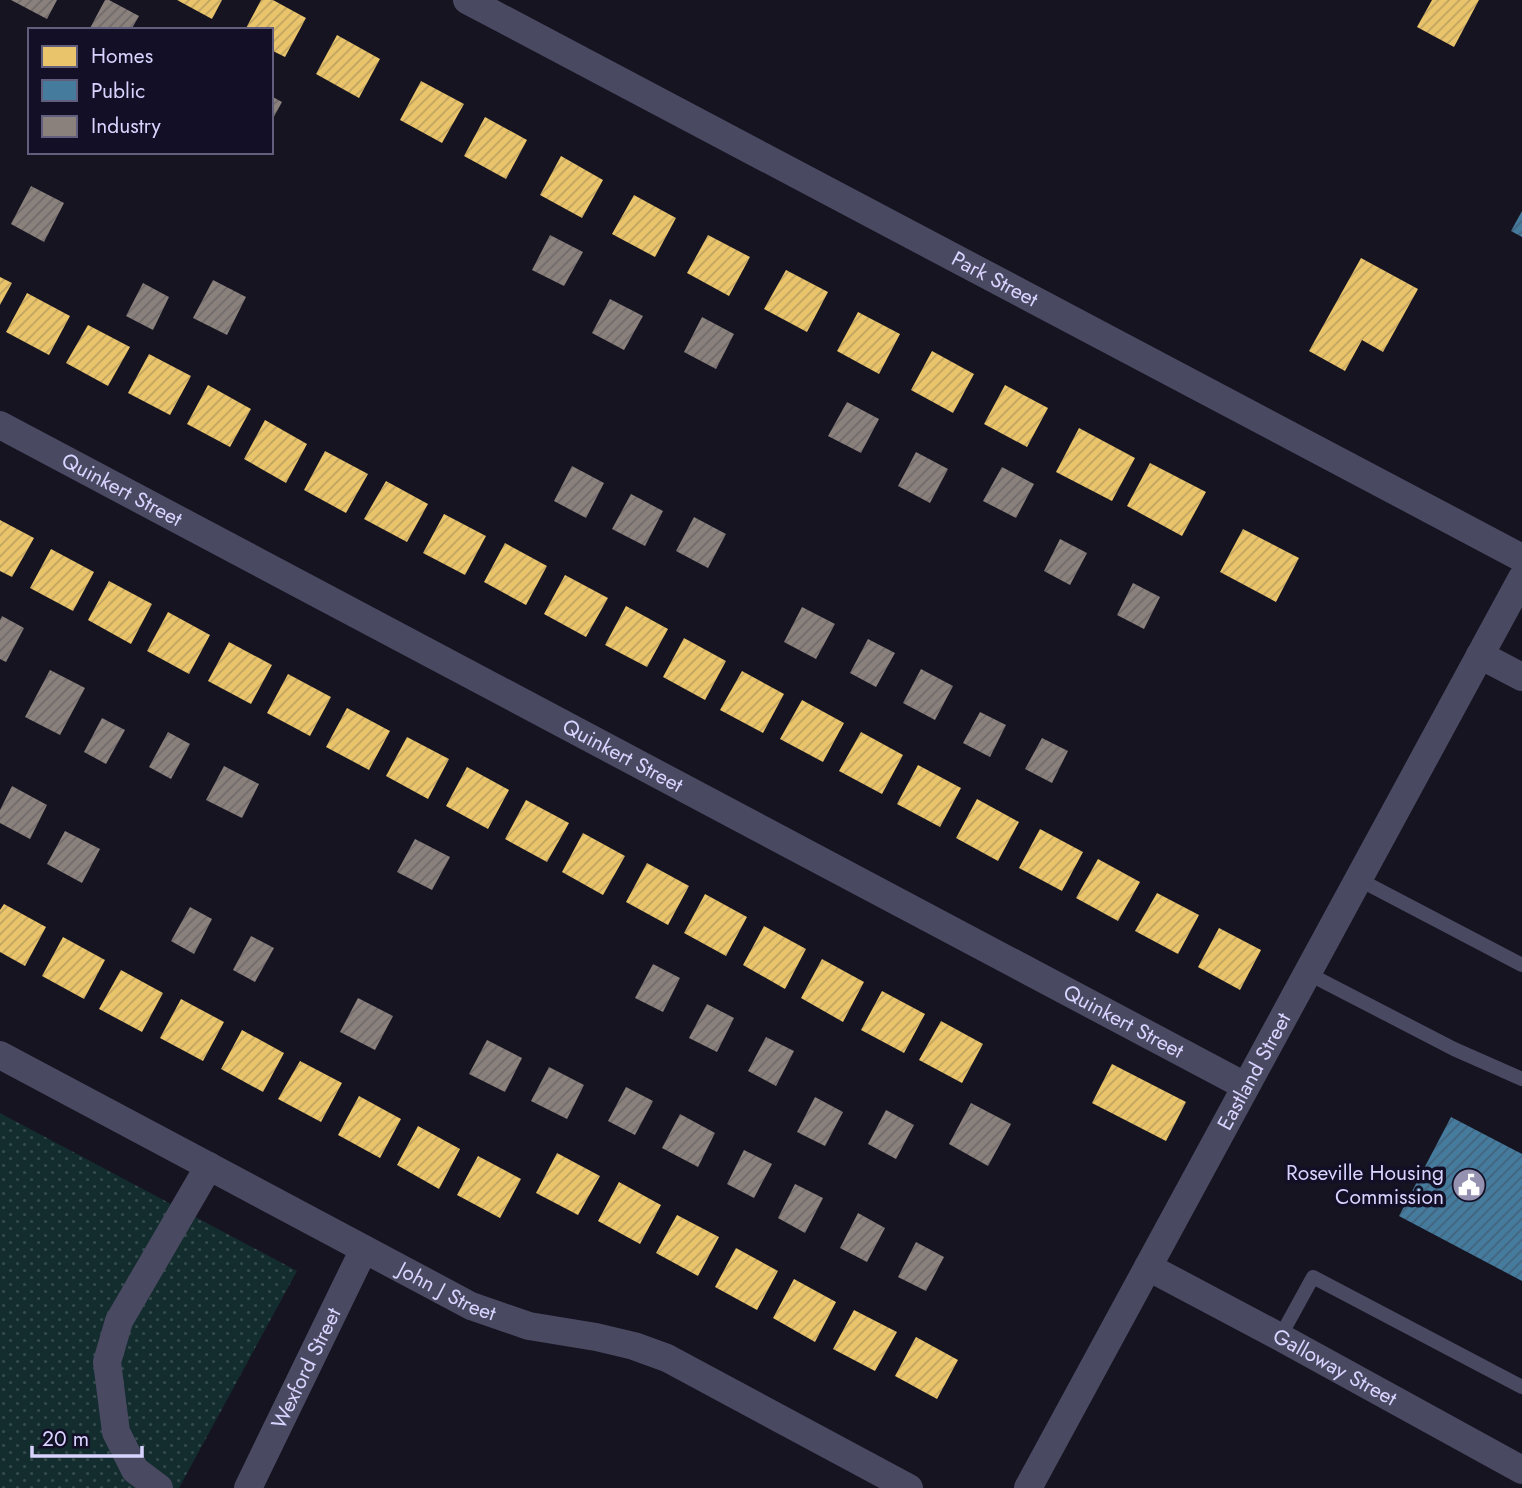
<svg xmlns="http://www.w3.org/2000/svg" width="1522" height="1488" viewBox="0 0 1522 1488" font-family="Jost,sans-serif">
<style>
.grass{fill:url(#grass-dots)}
.homes{fill:url(#homes-hatch)}
.public{fill:url(#public-hatch)}
.industry{fill:url(#industry-hatch)}
.lines{fill:none;stroke-linecap:round;stroke-linejoin:round}
.lane{stroke:#4a4962;stroke-width:14}
.street{stroke:#4a4962;stroke-width:28}
.labels{text-anchor:middle;stroke-width:7;stroke-linejoin:round;paint-order:stroke}
.street-label{font-size:21px;fill:#d9d4ff;stroke:#130f26}
.poi-label{font-size:21px;fill:#d9d4ff;stroke:#130f26;text-anchor:end}
</style>
<defs>
<pattern id="grass-dots" width="8" height="8" patternUnits="userSpaceOnUse" patternTransform="scale(1.75)"><rect width="8" height="8" fill="#132c2d"/><path d="M2 2h.1M6 6h.1" fill="none" stroke="#354a4c" stroke-width="1.8" stroke-linecap="round"/></pattern>
<pattern id="homes-hatch" width="6" height="6" patternUnits="userSpaceOnUse" patternTransform="scale(1.75)"><rect width="6" height="6" fill="#e9c46a"/><path d="M-1 1l2-2M0 6l6-6M5 7l2-2" fill="none" stroke="#bfa362"/></pattern>
<pattern id="public-hatch" width="6" height="6" patternUnits="userSpaceOnUse" patternTransform="scale(1.75)"><rect width="6" height="6" fill="#457b9d"/><path d="M-1 1l2-2M0 6l6-6M5 7l2-2" fill="none" stroke="#43637d"/></pattern>
<pattern id="industry-hatch" width="6" height="6" patternUnits="userSpaceOnUse" patternTransform="scale(1.75)"><rect width="6" height="6" fill="#8a817c"/><path d="M-1 1l2-2M0 6l6-6M5 7l2-2" fill="none" stroke="#706a6b"/></pattern>
</defs>
<rect width="100%" height="100%" fill="#161421"/>
<path class="grass" d="M0 1113 297 1271 179 1488H0Z"/>
<g class="homes">
<path d="M177 0H222L212 19Z"/>
<path d="M261 0H273L306 18 285 57 271 50V30H245Z"/>
<path d="M1432 0H1479L1454 47 1417 27Z"/>
<path d="M337 35 380 59 359 98 316 74Z"/>
<path d="M421 81 464 104 442 143 400 120Z"/>
<path d="M485 117 527 140 506 179 464 156Z"/>
<path d="M561 156 603 180 582 218 540 195Z"/>
<path d="M634 195 676 218 655 257 612 234Z"/>
<path d="M708 235 750 257 729 296 687 273Z"/>
<path d="M1361 258 1418 289 1383 352 1362 340 1345 371 1309 351Z"/>
<path d="M786 270 828 292 807 332 764 309Z"/>
<path d="M0 277 12 283 0 305Z"/>
<path d="M27 293 70 316 49 355 6 332Z"/>
<path d="M858 312 900 334 879 374 837 351Z"/>
<path d="M88 325 130 347 108 386 66 363Z"/>
<path d="M932 351 974 374 953 413 911 390Z"/>
<path d="M149 354 191 376 170 415 128 393Z"/>
<path d="M208 385 251 409 230 447 187 424Z"/>
<path d="M1005 385 1048 408 1027 447 984 424Z"/>
<path d="M265 420 307 444 286 483 244 459Z"/>
<path d="M1079 428 1135 458 1112 501 1056 472Z"/>
<path d="M325 451 368 474 346 513 304 490Z"/>
<path d="M1150 463 1206 492 1182 536 1127 506Z"/>
<path d="M386 481 428 504 407 542 364 519Z"/>
<path d="M444 514 486 536 465 575 423 553Z"/>
<path d="M0 520 34 538 12 577 0 571Z"/>
<path d="M1243 529 1299 558 1276 602 1220 572Z"/>
<path d="M505 543 547 566 526 605 484 582Z"/>
<path d="M51 549 94 572 73 611 30 588Z"/>
<path d="M565 575 608 598 586 637 544 614Z"/>
<path d="M109 581 152 604 131 644 88 620Z"/>
<path d="M626 606 668 629 647 667 605 645Z"/>
<path d="M168 612 210 635 189 674 147 651Z"/>
<path d="M684 638 726 661 705 700 663 677Z"/>
<path d="M229 642 272 665 251 704 208 681Z"/>
<path d="M742 671 784 694 763 733 720 710Z"/>
<path d="M288 674 331 697 310 736 267 713Z"/>
<path d="M802 700 844 723 823 762 780 739Z"/>
<path d="M347 708 390 731 369 770 326 747Z"/>
<path d="M861 732 903 755 882 794 839 771Z"/>
<path d="M407 737 449 759 428 799 386 776Z"/>
<path d="M918 765 961 788 940 827 897 804Z"/>
<path d="M467 767 509 790 488 829 446 806Z"/>
<path d="M977 799 1019 822 998 861 956 838Z"/>
<path d="M526 800 569 823 547 862 505 839Z"/>
<path d="M1040 829 1083 852 1062 891 1019 868Z"/>
<path d="M583 833 625 856 603 895 562 872Z"/>
<path d="M1098 859 1140 882 1118 921 1076 898Z"/>
<path d="M647 863 689 886 668 925 626 902Z"/>
<path d="M1157 893 1199 915 1178 954 1135 931Z"/>
<path d="M705 894 747 917 726 956 684 933Z"/>
<path d="M4 904 46 927 25 966 0 952V910Z"/>
<path d="M764 926 806 949 785 989 743 965Z"/>
<path d="M1219 928 1261 950 1240 990 1198 967Z"/>
<path d="M63 937 105 960 84 999 42 976Z"/>
<path d="M822 959 864 982 843 1022 801 998Z"/>
<path d="M121 970 163 993 142 1032 99 1009Z"/>
<path d="M882 991 925 1014 904 1053 861 1030Z"/>
<path d="M181 999 224 1022 203 1061 160 1038Z"/>
<path d="M941 1021 983 1044 962 1083 919 1060Z"/>
<path d="M242 1030 284 1053 263 1092 221 1069Z"/>
<path d="M300 1061 342 1083 321 1122 278 1099Z"/>
<path d="M1112 1064 1186 1102 1166 1141 1092 1103Z"/>
<path d="M359 1096 401 1119 380 1158 338 1135Z"/>
<path d="M418 1126 460 1149 439 1189 397 1165Z"/>
<path d="M557 1153 600 1176 578 1215 536 1193Z"/>
<path d="M478 1156 521 1179 500 1218 457 1195Z"/>
<path d="M619 1182 661 1205 640 1244 598 1221Z"/>
<path d="M677 1215 719 1237 698 1276 656 1253Z"/>
<path d="M736 1248 778 1271 757 1310 715 1287Z"/>
<path d="M794 1279 836 1302 815 1342 773 1318Z"/>
<path d="M854 1310 897 1332 875 1371 833 1349Z"/>
<path d="M916 1337 958 1360 937 1399 895 1376Z"/>
</g>
<g class="public">
<path d="M1522 211V237L1511 231Z"/>
<path d="M1451 1117 1522 1154V1281L1399 1216Z"/>
</g>
<g class="industry">
<path d="M11 0H57L47 19Z"/>
<path d="M105 0H109L139 16 131 30H89Z"/>
<path d="M271 96 282 102 271 122Z"/>
<path d="M31 186 64 203 44 242 11 224Z"/>
<path d="M550 235 583 252 564 286 532 270Z"/>
<path d="M213 280 246 297 227 335 193 318Z"/>
<path d="M143 283 169 297 153 330 126 316Z"/>
<path d="M610 299 643 316 624 350 592 333Z"/>
<path d="M702 317 734 334 716 369 684 352Z"/>
<path d="M847 402 879 419 861 453 828 436Z"/>
<path d="M916 452 948 469 930 503 898 486Z"/>
<path d="M572 466 604 483 586 518 554 501Z"/>
<path d="M1002 467 1034 484 1016 518 983 501Z"/>
<path d="M631 494 663 511 645 546 612 529Z"/>
<path d="M694 517 726 534 708 568 676 551Z"/>
<path d="M1060 539 1087 553 1070 585 1044 571Z"/>
<path d="M1133 583 1160 597 1144 629 1117 615Z"/>
<path d="M802 607 835 624 816 659 784 642Z"/>
<path d="M2 616 24 628 6 662 0 659V620Z"/>
<path d="M868 639 895 653 876 687 850 673Z"/>
<path d="M921 669 953 686 935 720 903 703Z"/>
<path d="M50 670 85 688 60 735 25 717Z"/>
<path d="M980 712 1006 725 990 757 963 743Z"/>
<path d="M102 718 125 730 106 764 84 752Z"/>
<path d="M168 732 190 744 171 779 149 767Z"/>
<path d="M1042 738 1068 751 1052 783 1025 769Z"/>
<path d="M224 766 259 784 242 818 206 800Z"/>
<path d="M12 786 47 805 30 839 0 823V810Z"/>
<path d="M65 831 100 849 82 883 47 864Z"/>
<path d="M415 839 450 857 432 890 397 872Z"/>
<path d="M190 907 212 919 194 954 171 941Z"/>
<path d="M251 936 274 948 255 982 233 970Z"/>
<path d="M653 964 680 978 663 1012 635 998Z"/>
<path d="M358 998 393 1016 375 1050 340 1032Z"/>
<path d="M707 1004 734 1018 717 1052 689 1038Z"/>
<path d="M766 1037 794 1051 776 1086 748 1071Z"/>
<path d="M487 1040 522 1058 505 1092 469 1074Z"/>
<path d="M549 1067 584 1085 567 1119 531 1101Z"/>
<path d="M626 1087 653 1101 635 1135 608 1121Z"/>
<path d="M815 1097 843 1112 825 1146 797 1132Z"/>
<path d="M971 1103 1011 1124 988 1166 949 1144Z"/>
<path d="M886 1110 914 1125 896 1159 868 1144Z"/>
<path d="M680 1114 715 1133 698 1167 662 1148Z"/>
<path d="M744 1150 772 1164 754 1198 727 1184Z"/>
<path d="M795 1184 823 1198 805 1233 778 1218Z"/>
<path d="M858 1213 885 1228 867 1262 840 1248Z"/>
<path d="M916 1242 944 1257 926 1291 898 1277Z"/>
</g>
<g class="lines">
<g class="lane">
<path d="M1358 879 1522 965"/>
<path d="M1307 973 1454 1049 1522 1079"/>
<path d="M1280 1337 1313 1277 1522 1387"/>
</g>
<g class="street">
<path id="s1" d="M467 0 1522 558"/>
<path id="s2" d="M0 425 1245 1086"/>
<path d="M1480 655 1522 677"/>
<path id="s3" d="M0 1055 471 1306 529 1326 596 1337 634 1346 667 1358 909 1488"/>
<path id="s4" d="M1148 1267 1280 1337 1522 1470"/>
<path d="M159 1488 135 1470 116 1432 107 1362 119 1321 209 1166"/>
<path id="s5" d="M248 1488 364 1249"/>
<path id="s6" d="M1028 1488 1522 578"/>
</g>
</g>
<defs>
<symbol id="civic-disc" viewBox="-11 -11 22 22"><circle r="9.5" fill="#9591b1" stroke="#130f26"/><path d="M-.6-6.5H3V-4.5H.6V-3L4-1V1h2V6H-6V1h2V-1L-.6-3ZM-1.2 2.5V6h2.4V2.5Z" fill="#fff"/></symbol>
</defs>
<g fill-rule="evenodd">
<use href="#civic-disc" x="1450" y="1166" width="38" height="38"/>
</g>
<g class="labels">
<g class="street-label">
<text dy="7" stroke="none"><textPath href="#s1" startOffset="597">Park Street</textPath></text>
<text dy="7" stroke="none"><textPath href="#s2" startOffset="138">Quinkert Street</textPath></text>
<text dy="7" stroke="none"><textPath href="#s2" startOffset="705">Quinkert Street</textPath></text>
<text dy="7" stroke="none"><textPath href="#s2" startOffset="1272">Quinkert Street</textPath></text>
<text dy="7" stroke="none"><textPath href="#s6" startOffset="474">Eastland Street</textPath></text>
<text dy="7" stroke="none"><textPath href="#s3" startOffset="506">John J Street</textPath></text>
<text dy="7" stroke="none"><textPath href="#s4" startOffset="212">Galloway Street</textPath></text>
<text dy="7" stroke="none"><textPath href="#s5" startOffset="133">Wexford Street</textPath></text>
</g>
<g class="poi-label">
<text x="1444" y="1180">Roseville Housing<tspan x="1444" dy="24">Commission</tspan></text>
</g>
</g>
<rect x="28" y="28" width="245" height="126" fill="#130f26" stroke="#625e7d" stroke-width="2"/>
<rect x="42" y="46" width="35" height="21" fill="#e9c46a" stroke="#625e7d" stroke-width="2"/>
<text x="91" y="63" font-size="21" fill="#d9d4ff">Homes</text>
<rect x="42" y="80" width="35" height="21" fill="#457b9d" stroke="#625e7d" stroke-width="2"/>
<text x="91" y="98" font-size="21" fill="#d9d4ff">Public</text>
<rect x="42" y="116" width="35" height="21" fill="#8a817c" stroke="#625e7d" stroke-width="2"/>
<text x="91" y="133" font-size="21" fill="#d9d4ff">Industry</text>
<path d="M32 1446v10h110v-10" fill="none" stroke="#d9d4ff" stroke-width="3.5"/>
<text x="42" y="1446" font-size="21" fill="#d9d4ff" stroke="#130f26" stroke-width="5" paint-order="stroke">20 m</text>
</svg>
